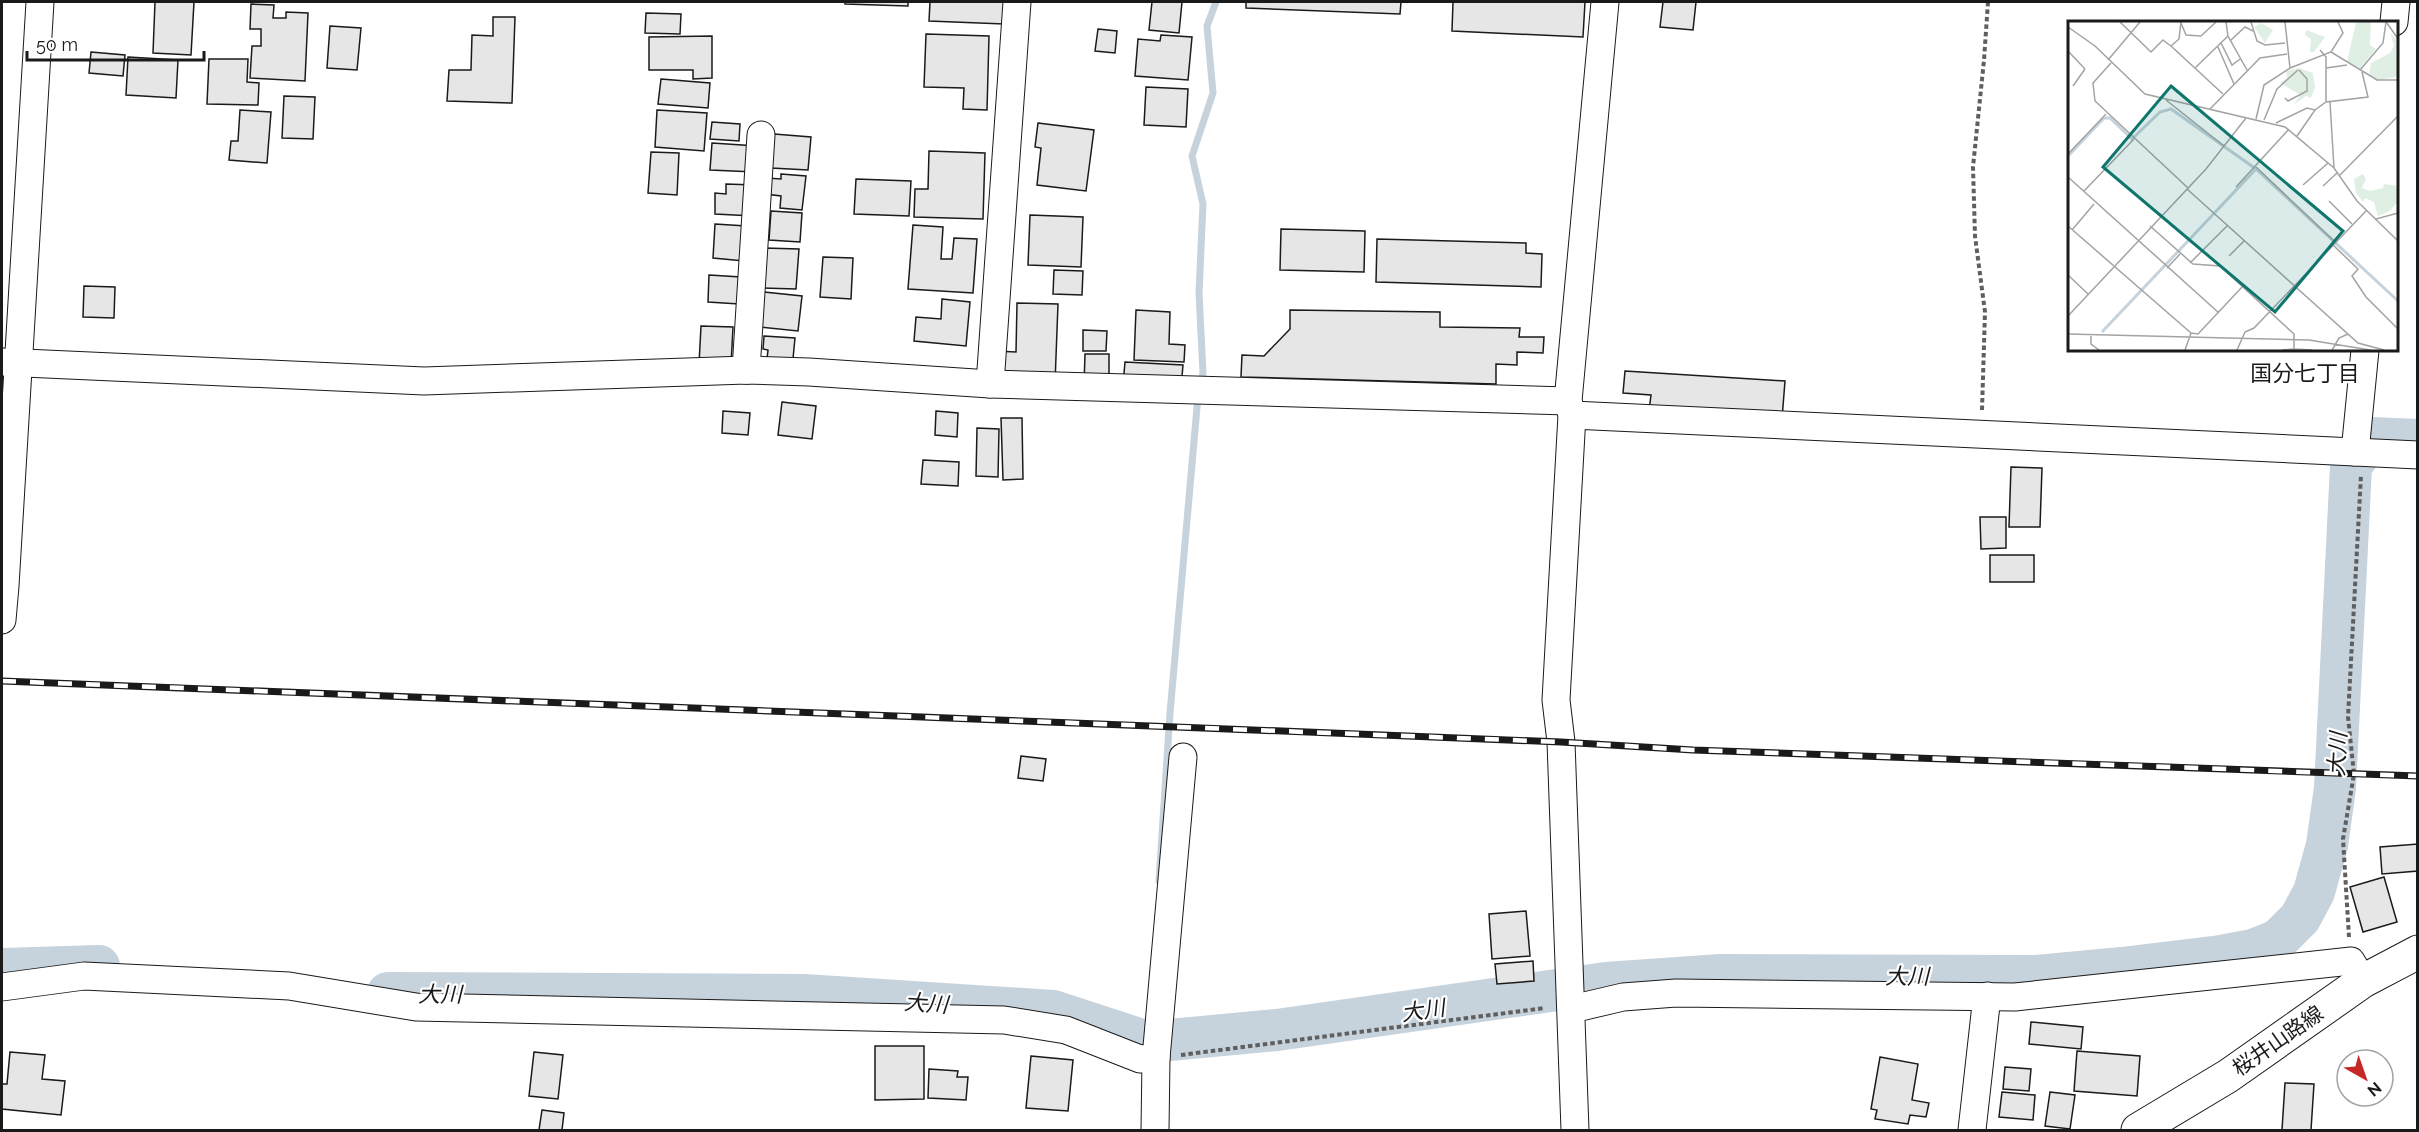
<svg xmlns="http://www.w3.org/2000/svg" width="2419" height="1132" viewBox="0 0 2419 1132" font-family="Raleway,'Noto Sans JP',sans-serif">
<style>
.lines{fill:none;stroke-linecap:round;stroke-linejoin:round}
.stream{stroke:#c6d2dc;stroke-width:7}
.river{stroke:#c6d2dc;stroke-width:42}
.building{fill:#e6e6e6;stroke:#1a1a1a;stroke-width:1.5}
.minor-casing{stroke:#1a1a1a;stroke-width:29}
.major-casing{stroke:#1a1a1a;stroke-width:35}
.path{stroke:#5f5f5f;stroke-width:4;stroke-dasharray:4.5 3;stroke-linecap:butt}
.minor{stroke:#fff;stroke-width:27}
.major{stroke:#fff;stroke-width:33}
.rail-casing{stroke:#1a1a1a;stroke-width:7}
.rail{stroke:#fff;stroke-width:4.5;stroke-dasharray:14;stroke-linecap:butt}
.labels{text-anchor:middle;stroke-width:4.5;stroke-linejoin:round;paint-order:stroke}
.street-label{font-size:21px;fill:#1a1a1a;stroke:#fff}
.neighbourhood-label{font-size:22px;fill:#1a1a1a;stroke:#fff}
.water-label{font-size:22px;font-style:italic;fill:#1a1a1a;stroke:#fff}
.inset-river{fill:none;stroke:#c6d2dc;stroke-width:3}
.inset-road{fill:none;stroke:#a3a3a3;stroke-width:1.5}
.view{fill:#0f766e;fill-opacity:0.15;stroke:#0f766e;stroke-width:3}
.inset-edge{fill:none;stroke:#1a1a1a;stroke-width:3}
</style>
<rect width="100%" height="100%" fill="#fff"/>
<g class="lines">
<g class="stream">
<path d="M1200 385 1203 373 1199 293 1203 204 1192 156 1213 93 1207 26 1216 2"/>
<path d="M1159 881 1170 713 1198 396"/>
</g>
<g class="river">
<path d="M2 969 99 966"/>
<path d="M388 993 804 995 1053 1011 1148 1042 1277 1030 1606 983 1721 975 2037 976 2122 968 2221 956 2253 950 2278 940 2300 918 2314 892 2327 845 2335 788 2351 466 2371 438 2418 440"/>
</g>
</g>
<g class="building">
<path d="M155 2H194L191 55 153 53Z"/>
<path d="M845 2H908V6L845 4Z"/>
<path d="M930 2H1007L1004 24 929 21Z"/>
<path d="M1152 2H1182L1179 33 1149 30Z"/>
<path d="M1246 2H1401L1400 14 1246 8Z"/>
<path d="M1453 2H1585L1583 37 1452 31Z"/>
<path d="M1663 2H1696L1693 30 1660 27Z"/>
<path d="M251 4 274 5 273 18H286V12L308 13 305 81 250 78 252 46H261V29H250Z"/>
<path d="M646 13 681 14 680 34 645 33Z"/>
<path d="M493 17H515L512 103 447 101 449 70H471L472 35 493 36Z"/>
<path d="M330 26 361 28 357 70 327 68Z"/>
<path d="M1098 29 1117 31 1115 53 1095 51Z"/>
<path d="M926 34 989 36 987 110 963 109 964 88 924 87Z"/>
<path d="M1161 35 1192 37 1188 80 1135 76 1138 39 1160 41Z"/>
<path d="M712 36V78L693 79V70H649V37Z"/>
<path d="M91 52 125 55 123 76 89 73Z"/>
<path d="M128 57 178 60 176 98 126 95Z"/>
<path d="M209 59H248L247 82 259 83 258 105 207 104Z"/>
<path d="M661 79 710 83 708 108 658 104Z"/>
<path d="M1146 87 1188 89 1186 127 1144 125Z"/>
<path d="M284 96 315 97 313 139 282 138Z"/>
<path d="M240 110 271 112 267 163 229 160 231 141H238Z"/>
<path d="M657 110 707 113 704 151 655 147Z"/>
<path d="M712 122 740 124 739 141 710 139Z"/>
<path d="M1038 123 1094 130 1086 191 1037 185 1041 148 1035 147Z"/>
<path d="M774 134 811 137 808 170 771 168Z"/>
<path d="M712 143 757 146 755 172 710 170Z"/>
<path d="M929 151 985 153 983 219 914 217 915 189H928Z"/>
<path d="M651 152 679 153 677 195 648 193Z"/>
<path d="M781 174 806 176 802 210 780 208 781 196 765 194 767 178 781 179Z"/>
<path d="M856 179 911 181 909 216 854 214Z"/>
<path d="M726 184 754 185 753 216 715 214V193L726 194Z"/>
<path d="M771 211 802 213 800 242 769 240Z"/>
<path d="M1030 215 1083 217 1081 267 1028 265Z"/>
<path d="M715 224 746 226 744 261 713 258Z"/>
<path d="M913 225 943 227 941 259H952L954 238 977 239 973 293 908 289Z"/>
<path d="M1281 229 1365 231 1364 272 1280 270Z"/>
<path d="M1377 239 1526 243V253L1542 254 1541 287 1376 282Z"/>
<path d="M764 248 799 249 796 289 761 288Z"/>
<path d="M823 257 853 258 851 299 820 297Z"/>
<path d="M1054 270 1083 271 1082 295 1053 294Z"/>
<path d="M709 275 741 277 739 304 708 302Z"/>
<path d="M84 286 115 287 114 318 83 317Z"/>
<path d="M764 292 802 296 798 331 760 327Z"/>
<path d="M942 299 970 302 966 346 914 341 916 317 941 319Z"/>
<path d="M1017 303 1058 304 1055 383 994 381 995 351 1016 352Z"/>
<path d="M1136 310 1170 312 1169 344 1185 345 1184 362 1134 360Z"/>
<path d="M1290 310 1440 312V327L1520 328 1519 337H1544L1543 353 1517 352V365L1496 364V384L1241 377 1242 355 1264 356 1290 329Z"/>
<path d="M701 326 733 327 731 365 699 364Z"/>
<path d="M1083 330 1107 331 1106 351H1083Z"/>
<path d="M764 336 795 338 792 369 766 367 768 350 763 349Z"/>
<path d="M1085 354H1109V386L1084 385Z"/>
<path d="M1125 362 1183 365 1181 388 1123 385Z"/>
<path d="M1625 371 1785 381 1782 419 1649 411 1651 395 1623 393Z"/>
<path d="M782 402 816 406 812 439 778 435Z"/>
<path d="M723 411 750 413 748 435 722 433Z"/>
<path d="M936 411 958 413 957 437 935 435Z"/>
<path d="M1001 418H1022L1023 479 1003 480Z"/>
<path d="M977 428 999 429 998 477 976 476Z"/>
<path d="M923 460 959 462 958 486 921 484Z"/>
<path d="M2011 467 2042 468 2040 527H2009Z"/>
<path d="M1980 517H2006V548L1981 549Z"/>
<rect x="1990" y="555" width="44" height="27"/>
<path d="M1021 756 1046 759 1043 781 1018 778Z"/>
<path d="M2418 844V871L2382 874 2380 847Z"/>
<path d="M2384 877 2397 922 2363 932 2350 887Z"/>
<path d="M1526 911 1530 956 1492 959 1489 914Z"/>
<path d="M1533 961 1534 981 1497 984 1495 964Z"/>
<path d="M2031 1022 2083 1027 2081 1049 2029 1044Z"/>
<path d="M875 1046H924V1099L875 1100Z"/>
<path d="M2077 1051 2140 1056 2137 1096 2074 1091Z"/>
<path d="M10 1052 45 1055 42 1079 65 1081 61 1115 2 1109V1084H7Z"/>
<path d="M534 1052 563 1055 558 1099 529 1096Z"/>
<path d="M1031 1056 1073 1060 1068 1111 1026 1108Z"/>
<path d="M1880 1057 1918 1064 1912 1100 1929 1103 1926 1117 1910 1115 1908 1124 1875 1119 1877 1110 1871 1109Z"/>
<path d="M2005 1067 2031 1069 2029 1091 2003 1089Z"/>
<path d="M929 1069 958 1071 957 1077H968L966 1100 928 1098Z"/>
<path d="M2285 1083 2314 1084 2311 1130H2282Z"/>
<path d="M2002 1092 2035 1095 2033 1120 1999 1117Z"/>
<path d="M2050 1092 2075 1095 2070 1129 2045 1126Z"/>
<path d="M542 1110 564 1113 562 1130H539Z"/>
</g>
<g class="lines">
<defs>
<g id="minor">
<path d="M2394 22 2396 2"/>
<path d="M2 362 424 381 746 370 809 372 990 384 1568 401"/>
<path d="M746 370 761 135"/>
<path d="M990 384 1017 2"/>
<path d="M1572 415 2418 455"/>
<path d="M2355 452 2365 350"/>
<path d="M2 620 5 586 40 2"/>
<path d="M2 987 84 976 289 986 416 1007 1004 1020 1066 1030 1140 1059 1156 1058"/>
<path d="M1572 1009 1623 997 1676 993 2015 997 2351 961 2363 981"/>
<path d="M1155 1130 1156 1058 1183 757"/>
<path d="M1575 1130 1561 742 1556 700 1572 415 1568 401 1605 2"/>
<path d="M1972 1130 1987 996"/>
</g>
<path id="major" d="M2138 1130 2228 1076 2363 981 2418 952"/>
</defs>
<use href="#minor" class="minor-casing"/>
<use href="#major" class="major-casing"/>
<g class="path">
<path d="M1982 410 1985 312 1975 236 1973 167 1984 60 1988 2"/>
<path d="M2349 937 2343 839 2354 774 2348 717 2361 475"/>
<path d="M1181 1055 1545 1008"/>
</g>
<use href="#minor" class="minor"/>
<use href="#major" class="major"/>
<defs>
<path id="rail" d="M2 681 1561 742 1693 750 2418 776"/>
</defs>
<use href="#rail" class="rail-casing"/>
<use href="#rail" class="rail"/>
</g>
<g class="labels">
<g class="street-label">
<text transform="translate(2278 1041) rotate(-35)" y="7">桜井山路線</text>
</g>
<g class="neighbourhood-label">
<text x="2305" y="381">国分七丁目</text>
</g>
<g class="water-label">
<text transform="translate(2337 754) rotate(-87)" y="8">大川</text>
<text x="1907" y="984">大川</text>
<text x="440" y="1002">大川</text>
<text transform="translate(926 1003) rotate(4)" y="8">大川</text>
<text transform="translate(1423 1010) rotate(-8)" y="8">大川</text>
</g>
</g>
<g transform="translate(2068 21)">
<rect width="330" height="330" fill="#fff"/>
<path d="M288 1H303L302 24 308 28 292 47 279 41ZM193 2 205 9 197 22 186 6ZM238 9 257 16 246 31H242L243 18 237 14ZM322 12 330 20V56L309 59 301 54 303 42 322 32 326 25ZM231 47 245 52 247 67 243 77 238 75 225 84 233 74 212 62 219 57 218 50ZM295 153 298 158 294 167 302 170 315 167 316 163 330 165V181L320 191 310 195 306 181 297 177 295 181 288 172 286 158Z" fill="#e0efe3"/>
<path class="inset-river" d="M0 135 36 97H42L64 118 92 91 103 88 188 148 330 280M34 311 188 148"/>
<path class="inset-road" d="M52 1 83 31 95 19 104 26M113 1 111 18 103 25 155 73M158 1 160 15 179 49M183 1 189 20 197 24 217 22M217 1 222 47M113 2 118 14 133 15 148 1M319 2 330 18M0 6 27 25 77 73 217 106 266 147 289 180 330 220M162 20 177 6 185 10M153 22 164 44 172 38M150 26 166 63M252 29 258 36V81M0 30 17 48M263 31 309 59H330M40 39 72 1M43 42 25 62 27 80 120 167M127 47 160 15M258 47 279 44M292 49 315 22 318 1M5 65 17 48M217 77 220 80 239 70V58L231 49M98 79 156 125M262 81 266 147M142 88 192 37 219 33M188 98 196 64 222 47 263 31 275 12 270 1M196 99 209 68 230 49M208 102 239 87 247 89M229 115 247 89 258 81 300 76 294 51M0 133 38 93M188 146 266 220M272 154 330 95M0 156 151 292M235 164 260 142M255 165 269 152M168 166 221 108M119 168 290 322 316 329M16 170 66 118M261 180 284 203M308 198 330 192M0 205 123 312M82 205 125 243 152 245 226 313V328L214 329M4 209 26 183M264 223 290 248 284 255 298 276 330 308M161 235 176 220M122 242 160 204M99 247 112 233M0 254 20 273M0 295 138 148 178 97M0 313 241 319 302 329M23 315V323L31 329M226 328 244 329M117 329 123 312 130 313 175 265M169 329 177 311 186 307 298 190M264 329 271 317 280 313"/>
<path class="view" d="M103 65 275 210 207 291 35 146Z"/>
<rect width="330" height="330" class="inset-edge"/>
</g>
<rect width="2419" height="1132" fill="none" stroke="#1a1a1a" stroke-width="6"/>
<g transform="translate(2365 1078) rotate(140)"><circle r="28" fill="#ffffff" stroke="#a3a3a3" stroke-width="1.5"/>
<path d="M0-4.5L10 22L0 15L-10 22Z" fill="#c62828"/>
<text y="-9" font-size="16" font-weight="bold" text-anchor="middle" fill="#1a1a1a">N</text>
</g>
<path d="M27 51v9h177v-9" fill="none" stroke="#1a1a1a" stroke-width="3"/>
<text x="36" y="51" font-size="18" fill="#1a1a1a" stroke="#ffffff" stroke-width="4.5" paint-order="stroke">50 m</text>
</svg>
